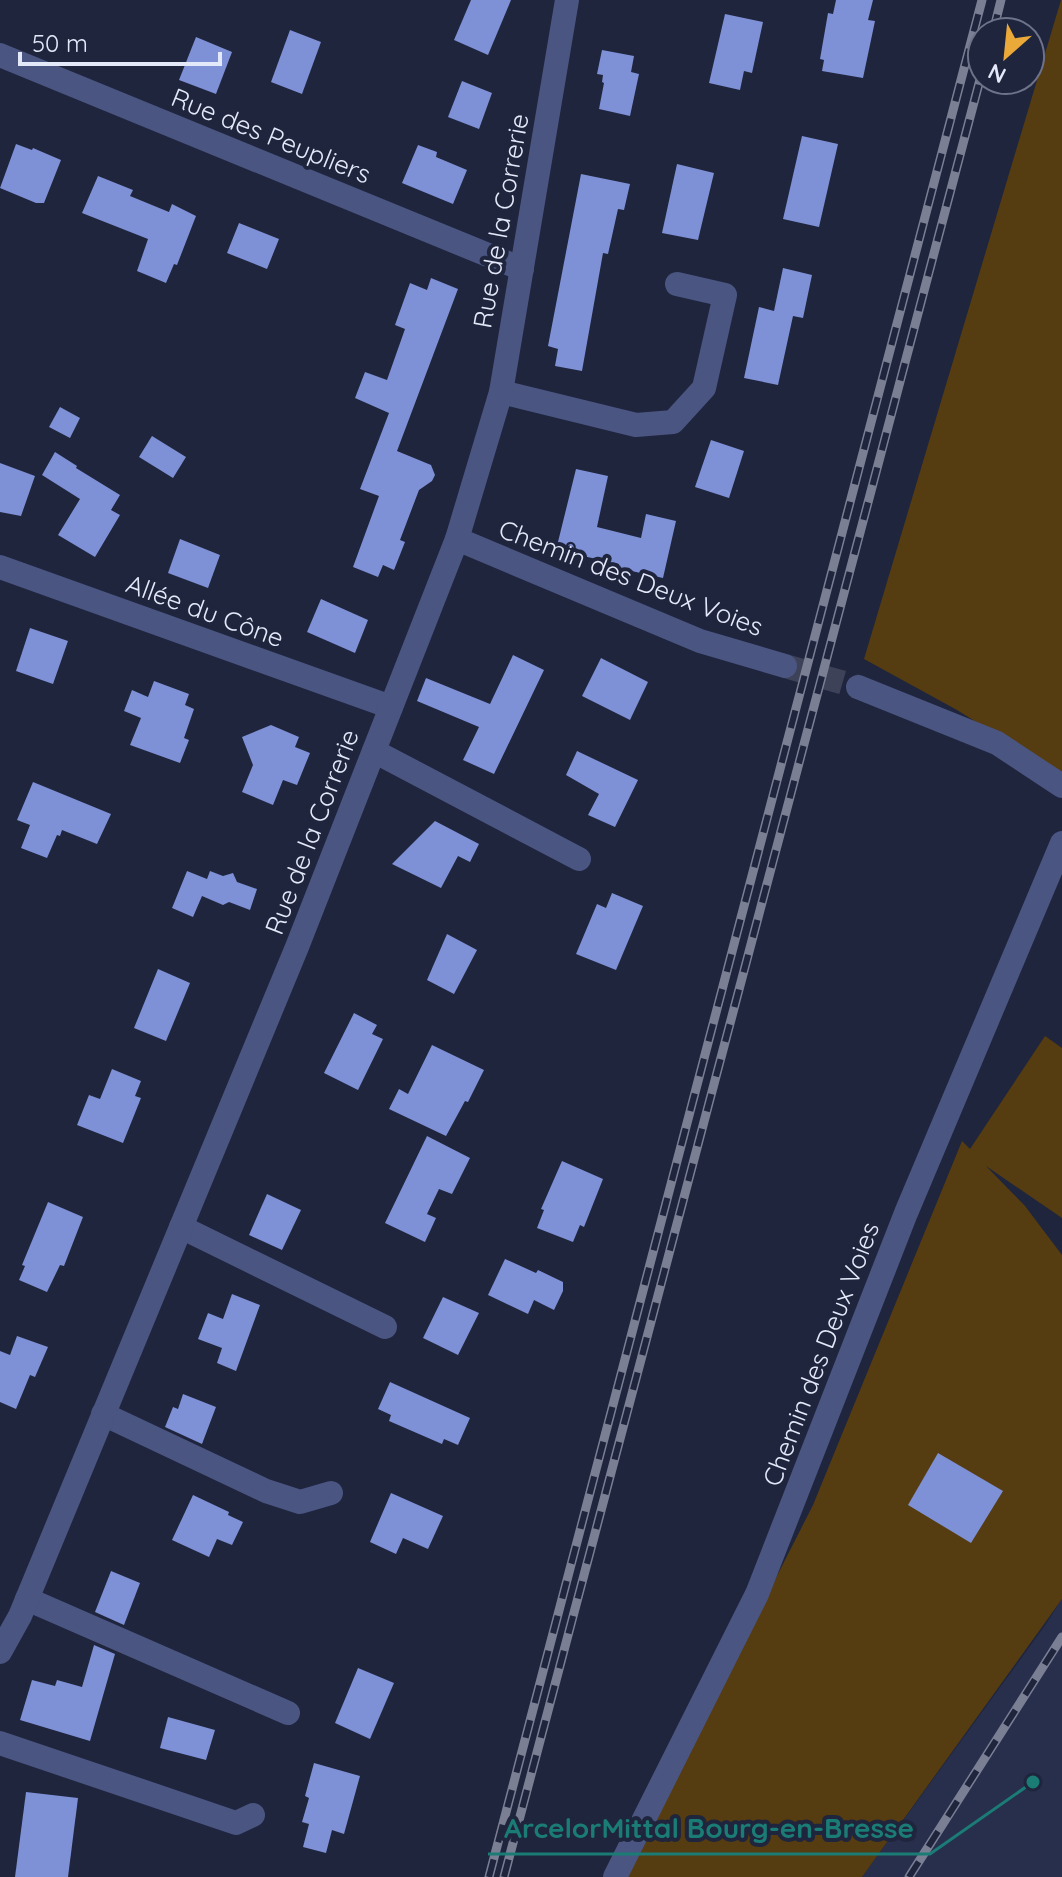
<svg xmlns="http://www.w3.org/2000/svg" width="1062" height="1877" viewBox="0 0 1062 1877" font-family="Quicksand,sans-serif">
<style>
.built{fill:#282f4d}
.green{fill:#553c11}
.building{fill:#7e90d6}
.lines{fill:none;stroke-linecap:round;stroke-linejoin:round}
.street-tunnel{stroke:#3d4259;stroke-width:24;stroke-dasharray:24 12;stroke-linecap:butt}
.street{stroke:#4a5582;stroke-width:24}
.rail-casing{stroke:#7a7f94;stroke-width:9}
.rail{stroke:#1f253d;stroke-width:6;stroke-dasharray:18;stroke-linecap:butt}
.labels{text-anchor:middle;stroke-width:8;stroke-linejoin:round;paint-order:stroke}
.street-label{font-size:26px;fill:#e4e9fa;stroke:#1f253d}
.leader{fill:none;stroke:#1a7c75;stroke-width:3}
.callout-dot{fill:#1a7c75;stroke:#1f253d;stroke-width:3}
.callout-label{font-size:28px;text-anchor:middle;font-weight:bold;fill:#1a7c75;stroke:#1f253d;stroke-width:8;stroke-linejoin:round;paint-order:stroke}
</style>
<rect width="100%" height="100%" fill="#1f253d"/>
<path class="built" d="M1062 1599V1877H862L1044 1627Z"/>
<g class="green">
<path d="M1061 0H1062V776L957 710 864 659Z"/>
<path d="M1045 1036 1062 1048V1218L986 1166 1025 1206 1062 1255V1599L862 1877H627L645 1835 813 1505 962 1141 970 1149Z"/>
</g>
<g class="building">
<path d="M471 0H511L488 55 454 40Z"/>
<path d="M836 0H873L868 20 875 21 863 78 822 71 824 60 820 59 828 13 833 14Z"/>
<path d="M725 14 763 22 752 73 744 71 740 90 709 83Z"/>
<path d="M290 30 321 42 302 94 271 82Z"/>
<path d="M196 37 232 52 216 94 179 80Z"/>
<path d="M602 50 634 56 631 72 639 74 630 116 599 109 604 83 602 82 603 75 597 74Z"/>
<path d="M462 81 492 93 479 129 448 117Z"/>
<path d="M802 136 838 144 819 227 783 219Z"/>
<path d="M16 144 32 150 33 148 61 160 44 203H36L0 188Z"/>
<path d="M418 145 437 152 436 157 467 170 453 204 402 183Z"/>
<path d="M677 164 714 173 698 240 662 233Z"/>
<path d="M581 174 630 184 624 210 618 209 608 254 603 253 582 371 555 366 558 349 548 346Z"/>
<path d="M98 176 133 190 130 196 169 212 172 204 196 216 177 265 174 264 166 283 137 271 148 239 82 213Z"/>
<path d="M239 223 279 239 267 269 227 253Z"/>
<path d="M783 268 812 275 803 318 793 316 778 385 744 378 759 307 774 311Z"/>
<path d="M431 278 458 289 397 451 431 465 435 475 432 481 419 490 400 540 405 542 394 570 383 565 378 577 353 567 379 496 360 489 389 413 355 398 365 372 387 380 405 329 395 325 410 283 427 290Z"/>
<path d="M60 407 80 418 70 438 49 427Z"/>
<path d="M152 436 186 457 173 478 139 457Z"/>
<path d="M711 440 744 451 729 498 695 487Z"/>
<path d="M55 452 77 466 76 468 120 495 111 510 120 515 95 557 58 535 80 499 42 475Z"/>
<path d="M0 463 35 476 21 516 0 512Z"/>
<path d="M576 469 608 476 597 527 641 538 646 514 676 521 663 578 618 568 619 564 556 550Z"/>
<path d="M180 539 220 555 208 588 168 573Z"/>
<path d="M321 599 368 620 355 653 307 632Z"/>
<path d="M30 628 68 641 53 684 16 671Z"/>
<path d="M513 655 544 670 494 774 463 760 479 727 417 701 426 678 490 704Z"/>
<path d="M601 658 648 682 630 720 582 696Z"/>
<path d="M154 681 189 694 185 705 194 709 184 738 189 740 180 763 130 745 141 718 124 711 132 690 148 697Z"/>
<path d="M271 725 299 737 295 747 310 753 297 785 283 780 273 805 242 792 253 765 242 737Z"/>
<path d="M577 751 638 780 615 827 588 815 599 794 566 775Z"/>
<path d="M33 782 111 814 97 844 62 830 60 836 57 835 47 858 21 848 30 825 17 820Z"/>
<path d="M435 821 479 844 470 862 458 856 441 888 392 864Z"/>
<path d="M187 871 207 879 210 871 223 876 233 873 237 882 257 889 250 910 229 902 223 905 202 896 193 917 172 908Z"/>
<path d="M612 893 643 906 616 970 576 954 597 904 606 908Z"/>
<path d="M447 934 477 950 454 994 427 980Z"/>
<path d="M158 969 190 983 166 1041 134 1028Z"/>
<path d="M354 1013 377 1025 372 1034 383 1039 358 1090 324 1073Z"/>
<path d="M432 1045 484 1070 468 1102 465 1101 446 1136 389 1109 399 1089 408 1094Z"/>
<path d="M112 1069 141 1081 135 1096 141 1098 123 1143 77 1125 89 1095 100 1099Z"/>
<path d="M427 1136 470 1158 452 1194 439 1189 427 1214 436 1218 425 1242 385 1223Z"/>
<path d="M562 1161 603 1179 584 1227 580 1225 573 1242 537 1228 544 1210 541 1209Z"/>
<path d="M267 1194 301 1210 282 1250 249 1235Z"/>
<path d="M48 1202 83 1217 64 1266 60 1265 47 1292 19 1280 25 1266 22 1265Z"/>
<path d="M505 1259 536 1273 538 1270 563 1282V1291L554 1310 534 1300 528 1314 488 1295Z"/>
<path d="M232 1294 260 1305 236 1371 217 1363 222 1348 198 1339 208 1313 223 1319Z"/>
<path d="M443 1297 479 1313 458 1355 423 1338Z"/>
<path d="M17 1336 48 1347 35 1377 30 1375 16 1409 0 1402V1351L10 1355Z"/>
<path d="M390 1382 470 1418 458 1445 444 1439 442 1444 389 1421 391 1415 378 1409Z"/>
<path d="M183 1394 216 1407 202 1444 165 1427 173 1407 178 1409Z"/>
<path d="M938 1453 1003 1491 971 1543 908 1505Z"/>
<path d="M391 1493 443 1516 428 1549 403 1538 396 1554 370 1542Z"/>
<path d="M193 1495 229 1512 228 1515 243 1522 232 1545 217 1539 209 1557 172 1540Z"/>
<path d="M111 1571 140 1583 124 1625 95 1612Z"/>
<path d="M94 1645 115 1654 90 1741 20 1720 32 1680 55 1686 57 1680 82 1687Z"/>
<path d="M358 1668 394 1683 370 1739 335 1723Z"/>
<path d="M168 1717 215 1730 206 1760 160 1748Z"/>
<path d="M314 1763 360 1776 344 1834 332 1830 326 1853 303 1847 309 1824 302 1822 309 1798 305 1796Z"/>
<path d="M26 1792 78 1798 68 1877H15Z"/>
</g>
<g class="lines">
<path class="street-tunnel" d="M785 666 858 687"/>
<g class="street">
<path d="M0 55 522 269"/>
<path d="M501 392 636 425 673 422 704 388 725 295 677 284"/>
<path d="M457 539 700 641 785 666"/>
<path d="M0 567 391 707"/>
<path d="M858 687 997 743 1062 786"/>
<path d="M374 751 579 859"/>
<path d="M181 1227 385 1327"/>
<path d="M103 1414 266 1491 300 1502 331 1493"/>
<path d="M27 1599 288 1713"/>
<path d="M0 1652 20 1616 297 947 457 539 501 392 567 0"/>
<path d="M0 1743 236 1823 253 1815"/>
<path d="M615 1877 757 1594 906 1213 1062 843"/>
</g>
<defs>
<g id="rail">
<path d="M993 32 1001 0"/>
<path d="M489 1877 982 0"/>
<path d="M504 1877 982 72"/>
<path d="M909 1877 1062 1637"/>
</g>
</defs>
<use href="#rail" class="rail-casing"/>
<use href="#rail" class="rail"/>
</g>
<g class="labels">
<g class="street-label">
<text transform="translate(271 136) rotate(22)" y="9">Rue des Peupliers</text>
<text transform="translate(501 221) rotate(-80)" y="9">Rue de la Correrie</text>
<text transform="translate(631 578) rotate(21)" y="9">Chemin des Deux Voies</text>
<text transform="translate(205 611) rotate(20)" y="9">Allée du Cône</text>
<text transform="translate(312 832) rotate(-69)" y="9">Rue de la Correrie</text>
<text transform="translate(821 1354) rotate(-69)" y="9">Chemin des Deux Voies</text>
</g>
</g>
<path class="leader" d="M1033 1782L930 1854H488"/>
<circle class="callout-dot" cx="1033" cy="1782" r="8"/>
<g class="callout-label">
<text x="709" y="1838">ArcelorMittal Bourg-en-Bresse</text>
</g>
<g transform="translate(1006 56) rotate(207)"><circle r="38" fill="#1f253d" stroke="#6e7389" stroke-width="2"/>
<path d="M0-6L14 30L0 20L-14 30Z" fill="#eba939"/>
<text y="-12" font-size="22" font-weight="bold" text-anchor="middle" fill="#e4e9fa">N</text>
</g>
<path d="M20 52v12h200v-12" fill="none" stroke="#e4e9fa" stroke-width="4"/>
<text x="32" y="52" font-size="24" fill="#e4e9fa" stroke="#1f253d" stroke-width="6" paint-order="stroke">50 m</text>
</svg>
